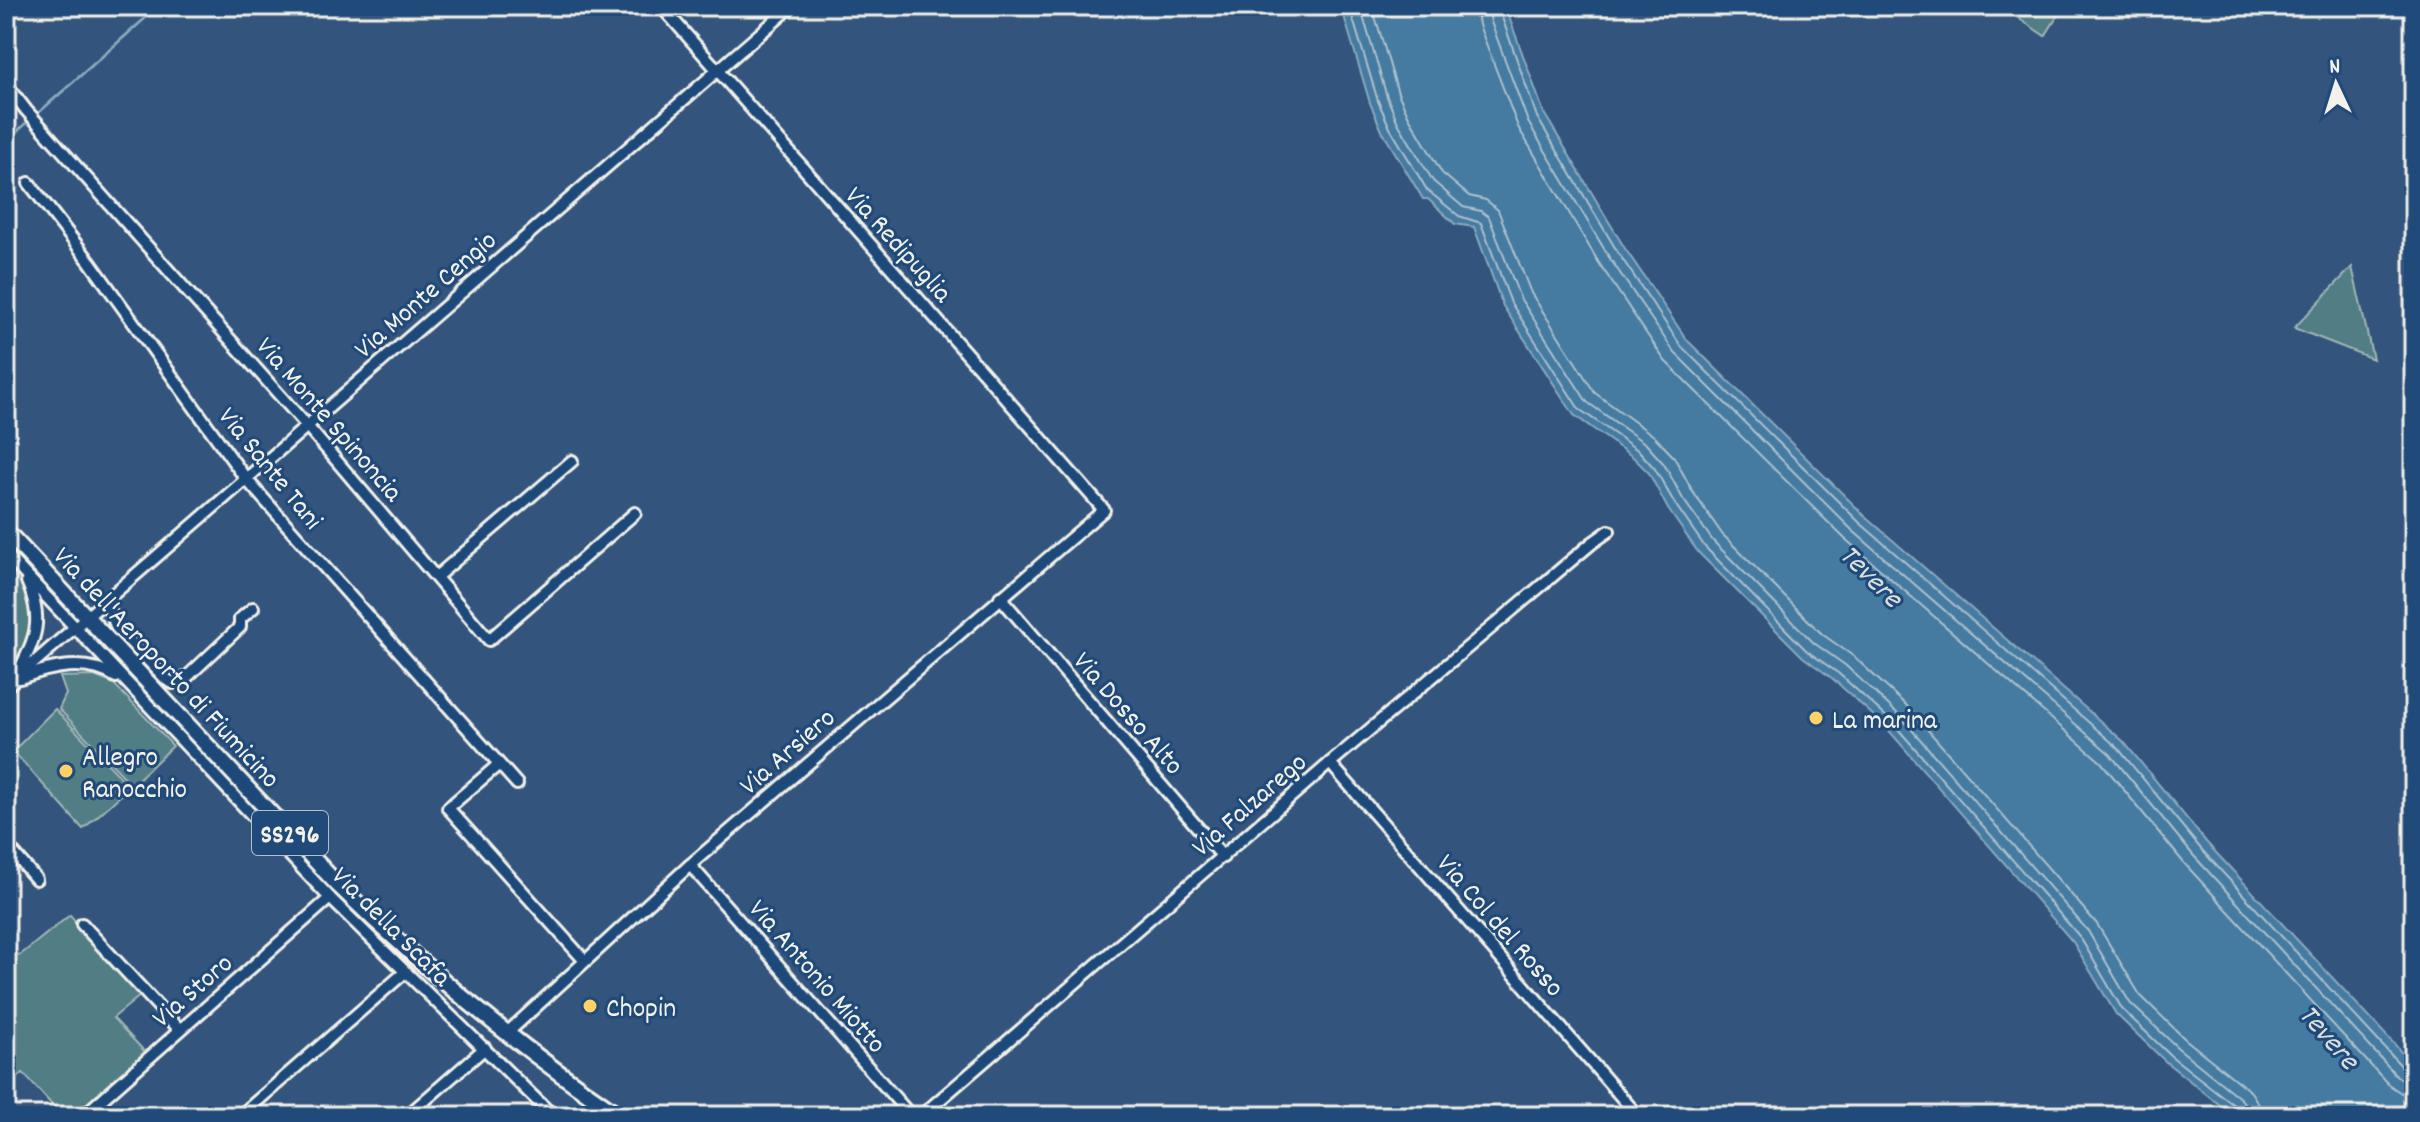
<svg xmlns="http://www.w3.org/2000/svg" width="2420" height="1122" viewBox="0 0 2420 1122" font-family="Dekko,sans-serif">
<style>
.green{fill:#517d85;stroke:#a2b7b6;stroke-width:2}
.water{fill:#447aa1;stroke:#8aaabd;stroke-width:2}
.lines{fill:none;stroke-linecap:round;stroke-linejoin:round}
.shore{stroke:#aec1cc;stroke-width:2}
.stream{stroke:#8aaabd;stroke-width:3}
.minor-casing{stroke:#f4f1e8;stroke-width:16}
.major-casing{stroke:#f4f1e8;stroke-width:20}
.minor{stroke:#1f4a7a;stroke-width:10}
.major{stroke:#1f4a7a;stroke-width:14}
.poi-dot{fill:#ffd166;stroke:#1f4a7a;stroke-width:3}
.labels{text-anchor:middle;stroke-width:6;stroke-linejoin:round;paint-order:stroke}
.shield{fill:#1f4a7a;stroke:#b4bfc7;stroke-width:2}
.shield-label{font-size:26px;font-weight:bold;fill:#f4f1e8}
.street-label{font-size:28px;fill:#f4f1e8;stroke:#1f4a7a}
.poi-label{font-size:28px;fill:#f4f1e8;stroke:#1f4a7a;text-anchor:start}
.water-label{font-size:30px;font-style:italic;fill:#dadfdd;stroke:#1f4a7a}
</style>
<rect width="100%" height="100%" fill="#33547d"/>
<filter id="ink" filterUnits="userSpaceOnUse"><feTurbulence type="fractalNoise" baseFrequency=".0125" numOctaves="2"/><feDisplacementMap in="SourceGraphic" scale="16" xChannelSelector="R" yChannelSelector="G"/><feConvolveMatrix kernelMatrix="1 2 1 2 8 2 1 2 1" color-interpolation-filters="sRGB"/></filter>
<g filter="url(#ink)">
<g class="green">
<path d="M2000 6H2064L2045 36Z"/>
<path d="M2352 267 2373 359 2294 328Z"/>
<path d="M10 571C15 577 22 583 26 591 39 616 24 653 6 672V574Z"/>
<path d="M94 676 114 684 173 746 132 785 59 709 66 694 60 677Z"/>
<path d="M55 709 130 787 83 829 13 751Z"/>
<path d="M70 915 141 995 113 1018 146 1053 75 1116H62L23 1073 6 1088V942L19 956Z"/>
</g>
<path class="water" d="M1341 6H1505L1544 113 1624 247 1687 340 1865 516 2123 741 2207 843 2396 1046 2414 1069V1116H2234L2166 1062 2116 1014 2073 942 1885 726 1833 679 1803 657 1698 552 1668 509 1649 473 1633 457 1574 415 1503 306 1474 227 1455 224 1428 199H1423L1382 131 1370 103Z"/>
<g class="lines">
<g class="shore">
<path d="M1349 6 1378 101 1390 128 1427 190 1459 216 1481 223 1511 303 1579 409 1639 451 1655 469 1675 504 1705 547 1807 651 1838 673 1891 721 2080 937 2122 1009 2171 1056 2235 1106 2238 1116"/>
<path d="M1360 6 1387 97 1398 123 1433 181 1463 207 1481 211 1489 217 1520 298 1587 402 1646 444 1664 464 1683 499 1713 541 1814 643 1845 665 1898 714 2088 931 2130 1003 2178 1048 2241 1099 2247 1107 2248 1116"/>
<path d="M1372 6 1398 93 1409 117 1442 173 1469 196 1486 200 1498 210 1531 293 1595 393 1654 436 1674 457 1693 492 1722 534 1822 634 1853 656 1907 706 2097 924 2140 995 2185 1039 2251 1092 2258 1103 2260 1116"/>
<path d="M1476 6 1479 25 1518 127 1599 263 1665 361 1844 538 2101 762 2184 863 2388 1084 2401 1093 2414 1095"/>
<path d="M1488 6 1491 22 1528 122 1609 257 1674 352 1852 530 2110 754 2193 855 2397 1076 2405 1081 2414 1083"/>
<path d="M1498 6 1537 117 1617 251 1681 346 1859 522 2117 747 2201 849 2405 1070 2414 1072"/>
</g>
<g class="stream">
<path d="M36 115 159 6"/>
<path d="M6 141 30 120"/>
</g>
<defs>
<g id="minor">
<path d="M6 84 26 110 307 426 489 640 635 513"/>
<path d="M29 183 90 262 246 479 517 784"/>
<path d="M6 554 330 898 553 1116"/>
<path d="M436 577 572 461"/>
<path d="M1000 597 1223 857"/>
<path d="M106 601 117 628 167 680 173 683 187 677 240 627V619L253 608"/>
<path d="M17 675C36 637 44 621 27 581"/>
<path d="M20 678C51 667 86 658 116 677"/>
<path d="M6 687 792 6"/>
<path d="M1330 763 1638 1116"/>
<path d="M498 765 448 808 585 961"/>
<path d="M6 844 36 879"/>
<path d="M690 865 911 1116"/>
<path d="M82 924 180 1030"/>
<path d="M506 1034 690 865 1104 510 661 6"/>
<path d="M83 1116 330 898"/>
<path d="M240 1116 404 973"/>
<path d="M407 1116 485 1048"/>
<path d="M921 1116 1330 763 1592 543 1609 531"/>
</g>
<path id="major" d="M6 531 337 884C425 970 519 1047 620 1116"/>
</defs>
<use href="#minor" class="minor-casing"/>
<use href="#major" class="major-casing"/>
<use href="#minor" class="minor"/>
<use href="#major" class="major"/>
</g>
</g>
<g class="poi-dot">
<circle cx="1816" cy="718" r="8"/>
<circle cx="66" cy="771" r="8"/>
<circle cx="590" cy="1006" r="8"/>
</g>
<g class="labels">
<rect class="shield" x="252" y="811" width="76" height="44" rx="6"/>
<g class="shield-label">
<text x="290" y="842">SS296</text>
</g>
<g class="street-label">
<text transform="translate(900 243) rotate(48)" y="10">Via Redipuglia</text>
<text transform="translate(424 293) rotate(-41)" y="10">Via Monte Cengio</text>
<text transform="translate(331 418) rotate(49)" y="10">Via Monte Spinoncia</text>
<text transform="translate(272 467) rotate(51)" y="10">Via Sante Tani</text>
<text transform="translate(168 666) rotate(47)" y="10">Via dell'Aeroporto di Fiumicino</text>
<text transform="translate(1130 712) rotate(49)" y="10">Via Dosso Alto</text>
<text transform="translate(786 750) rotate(-41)" y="10">Via Arsiero</text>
<text transform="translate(1248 803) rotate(-41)" y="10">Via Falzarego</text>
<text transform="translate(1502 924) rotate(49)" y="10">Via Col del Rosso</text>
<text transform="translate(393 925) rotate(45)" y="10">Via della Scafa</text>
<text transform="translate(819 975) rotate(49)" y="10">Via Antonio Miotto</text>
<text transform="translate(191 989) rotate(-41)" y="10">Via Storo</text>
</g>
<g class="poi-label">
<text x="1832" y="728">La marina</text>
<text x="82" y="765">Allegro<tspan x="82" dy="32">Ranocchio</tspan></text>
<text x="606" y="1016">Chopin</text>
</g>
<g class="water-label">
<text transform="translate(1872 575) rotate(45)" y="10">Tevere</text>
<text transform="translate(2330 1036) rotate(49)" y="10">Tevere</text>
</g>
</g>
<rect width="2420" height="1122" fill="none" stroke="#1f4a7a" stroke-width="32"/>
<rect x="16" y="16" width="2388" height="1090" fill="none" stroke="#f4f1e8" stroke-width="3" filter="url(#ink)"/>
<g transform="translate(2336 84) rotate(356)" stroke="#1f4a7a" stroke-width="6" paint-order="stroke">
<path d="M0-6L14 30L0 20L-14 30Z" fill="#f4f1e8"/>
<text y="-12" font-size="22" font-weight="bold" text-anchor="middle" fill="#f4f1e8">N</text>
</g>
</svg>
